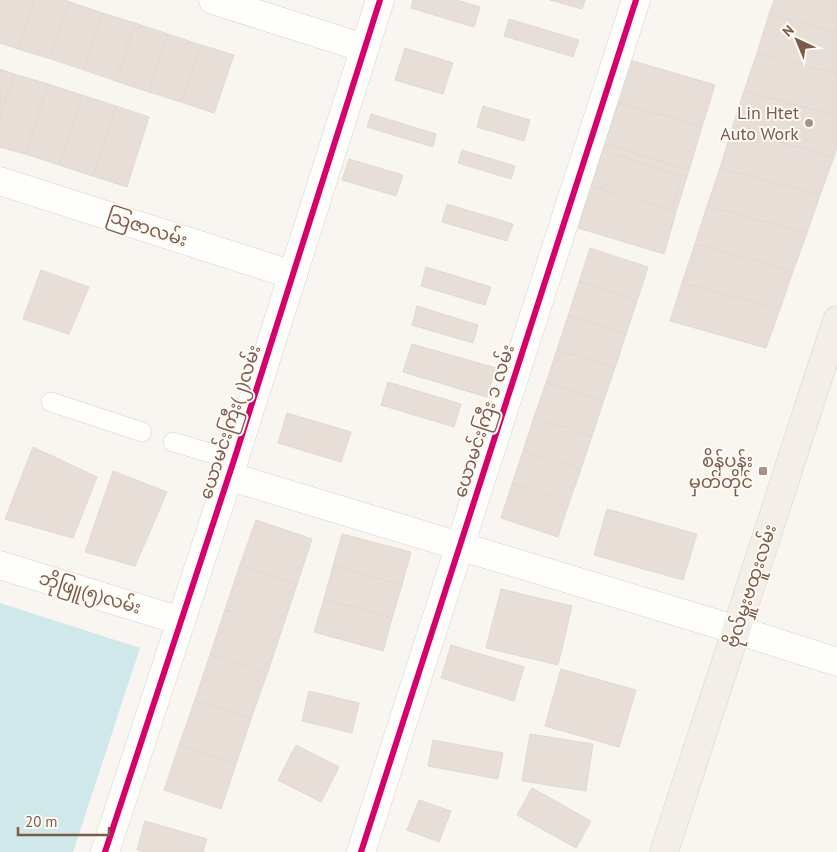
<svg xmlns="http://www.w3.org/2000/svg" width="837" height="852" viewBox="0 0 837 852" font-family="'PT Sans','Noto Sans Myanmar',sans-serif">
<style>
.water{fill:#d0e8ea}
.building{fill:#e6ded7;stroke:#e2d8d2}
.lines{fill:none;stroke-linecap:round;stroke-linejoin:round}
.service-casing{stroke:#d7d1cb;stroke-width:20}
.minor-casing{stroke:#d7d1cb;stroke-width:29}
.primary-casing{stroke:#dad1cc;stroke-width:29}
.service{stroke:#fefefd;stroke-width:19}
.minor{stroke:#fefefd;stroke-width:28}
.primary{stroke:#f3eee8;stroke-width:28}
.cycleway-casing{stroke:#fffaf3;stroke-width:9}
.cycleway{stroke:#d6006c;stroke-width:6}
.poi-dot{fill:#a69286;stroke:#fffaf3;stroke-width:2}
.labels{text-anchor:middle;stroke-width:4;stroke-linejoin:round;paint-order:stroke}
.poi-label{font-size:18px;fill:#7a5c4d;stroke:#fffaf3;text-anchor:end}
.street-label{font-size:18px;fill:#7a5c4d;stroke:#fffaf3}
</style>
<rect width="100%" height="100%" fill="#f9f5f0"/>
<path class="water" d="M0 603 140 648 73 852H0Z"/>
<g class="building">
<path d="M0 0H34L18 49 0 43Z"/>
<path d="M34 0H64L70 2 51 59 18 49Z"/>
<path d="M413 0H457L480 7 474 27 411 8Z"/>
<path d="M550 0H585L582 9Z"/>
<path d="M774 0H837V32L769 14Z"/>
<path d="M70 2 102 13 84 70 51 59Z"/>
<path d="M102 13 135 23 116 81 84 70Z"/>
<path d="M769 14 837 32V74L757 53Z"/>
<path d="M509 19 579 40 573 57 504 36Z"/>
<path d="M135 23 168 34 149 92 116 81Z"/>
<path d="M168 34 201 45 181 102 149 92Z"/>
<path d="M201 45 234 55 214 113 181 102Z"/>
<path d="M405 48 453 63 443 94 395 80Z"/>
<path d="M757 53 837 74V116L744 91Z"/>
<path d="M630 60 715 85 702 127 617 102Z"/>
<path d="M0 69 14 74 0 117Z"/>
<path d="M14 74 48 84 25 154 0 147V117Z"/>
<path d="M48 84 82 95 59 165 25 154Z"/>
<path d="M744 91 837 116V147L834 157 732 129Z"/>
<path d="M82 95 116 106 93 176 59 165Z"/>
<path d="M617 102 702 127 689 170 604 144Z"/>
<path d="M116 106 149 117 127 187 93 176Z"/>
<path d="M483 106 530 120 524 141 477 127Z"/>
<path d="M371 114 436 134 433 147 367 127Z"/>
<path d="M732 129 834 157 820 195 720 168Z"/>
<path d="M604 144 689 170 676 212 591 186Z"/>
<path d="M462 150 515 166 511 179 458 163Z"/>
<path d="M614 154 682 176 667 221 599 199Z"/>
<path d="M349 159 403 175 396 196 342 180Z"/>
<path d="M720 168 820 195 807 233 707 206Z"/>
<path d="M591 186 676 212 664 254 578 228Z"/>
<path d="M447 204 513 224 507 241 442 222Z"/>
<path d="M707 206 807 233 793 271 695 244Z"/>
<path d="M695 244 793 271 780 309 682 283Z"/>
<path d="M590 248 648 267 637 301 579 282Z"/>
<path d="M426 267 491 287 485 305 421 286Z"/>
<path d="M41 270 89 287 69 334 23 319Z"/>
<path d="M579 282 637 301 626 334 568 316Z"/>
<path d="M682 283 780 309 766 348 670 321Z"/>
<path d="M417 306 478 325 473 343 412 325Z"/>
<path d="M568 316 626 334 615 368 557 350Z"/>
<path d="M412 344 496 368 487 397 403 372Z"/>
<path d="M557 350 615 368 603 402 546 383Z"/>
<path d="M388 382 461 404 454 427 381 405Z"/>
<path d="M546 383 603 402 592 436 534 417Z"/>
<path d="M287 413 351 432 341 462 278 443Z"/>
<path d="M534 417 592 436 581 469 523 451Z"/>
<path d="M33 447 97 477 73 538 5 519Z"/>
<path d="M523 451 581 469 569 503 512 484Z"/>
<path d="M113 471 167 492 135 566 85 552Z"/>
<path d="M512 484 569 503 558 537 501 518Z"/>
<path d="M607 509 697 534 683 580 594 555Z"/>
<path d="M256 520 312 539 297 584 240 565Z"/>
<path d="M342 534 411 552 402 585 333 566Z"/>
<path d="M240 565 297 584 282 629 225 610Z"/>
<path d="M333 566 402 585 392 618 324 599Z"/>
<path d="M501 589 572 606 558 665 486 648Z"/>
<path d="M324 599 392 618 383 651 314 632Z"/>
<path d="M225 610 282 629 267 674 210 655Z"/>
<path d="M451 645 524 667 514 701 441 678Z"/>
<path d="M210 655 267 674 251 719 195 700Z"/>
<path d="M561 669 636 690 619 747 545 726Z"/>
<path d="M309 691 359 703 352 733 302 721Z"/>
<path d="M195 700 251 719 236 764 179 745Z"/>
<path d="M530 734 593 744 586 791 522 781Z"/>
<path d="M433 740 503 753 498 779 428 766Z"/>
<path d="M179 745 236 764 221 809 164 790Z"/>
<path d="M296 745 339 767 321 802 278 780Z"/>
<path d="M532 788 591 821 576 848 517 815Z"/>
<path d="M419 800 451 811 439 842 407 830Z"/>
<path d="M145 821 207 839 203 852H144L137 850Z"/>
</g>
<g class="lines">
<defs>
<g id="service">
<path d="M51 402 142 432"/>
<path d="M173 442 234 460"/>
</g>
<g id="minor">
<path d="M213 0 364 48"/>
<path d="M0 181 293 275"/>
<path d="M228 476 737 630 837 662"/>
<path d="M0 565 181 621"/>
<path d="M105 852 234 460 380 0"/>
<path d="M361 852 636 0"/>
</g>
<path id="primary" d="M664 852 837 320"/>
</defs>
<use href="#service" class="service-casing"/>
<use href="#minor" class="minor-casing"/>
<use href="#primary" class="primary-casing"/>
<use href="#service" class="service"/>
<use href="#minor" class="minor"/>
<use href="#primary" class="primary"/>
<defs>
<g id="cycleway">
<path d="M105 852 234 460 380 0"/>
<path d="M361 852 636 0"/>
</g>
</defs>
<use href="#cycleway" class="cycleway-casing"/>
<use href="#cycleway" class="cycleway"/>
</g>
<g class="poi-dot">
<circle cx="809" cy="123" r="5"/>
<rect x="758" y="466" width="10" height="10" rx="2.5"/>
</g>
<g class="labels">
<g class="poi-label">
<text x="799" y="119">Lin Htet<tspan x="799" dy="21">Auto Work</tspan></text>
<text x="753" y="467">စိန်ပန်း<tspan x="753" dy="21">မှတ်တိုင်</tspan></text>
</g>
<g class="street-label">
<text transform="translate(147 228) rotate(18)" y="6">သြဇာလမ်း</text>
<text transform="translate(484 421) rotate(-72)" y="6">ယောမင်းကြီး ၁ လမ်း</text>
<text transform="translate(230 422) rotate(-72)" y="6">ယောမင်းကြီး(၂)လမ်း</text>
<text transform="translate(751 586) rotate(-72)" y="6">ဗိုလ်မှူးဗထူးလမ်း</text>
<text transform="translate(90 593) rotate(17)" y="6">ဘိုဖြူ(၅)လမ်း</text>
</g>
</g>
<g transform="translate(797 40) rotate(316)" stroke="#fffaf3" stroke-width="4" paint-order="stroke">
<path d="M0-4L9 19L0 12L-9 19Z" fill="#7a5c4d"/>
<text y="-8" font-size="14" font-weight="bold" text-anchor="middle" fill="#7a5c4d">N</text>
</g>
<path d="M18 827v8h91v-8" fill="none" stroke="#7a5c4d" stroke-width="2.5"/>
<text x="25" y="827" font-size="15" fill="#7a5c4d" stroke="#fffaf3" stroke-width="4" paint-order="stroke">20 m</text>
</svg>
